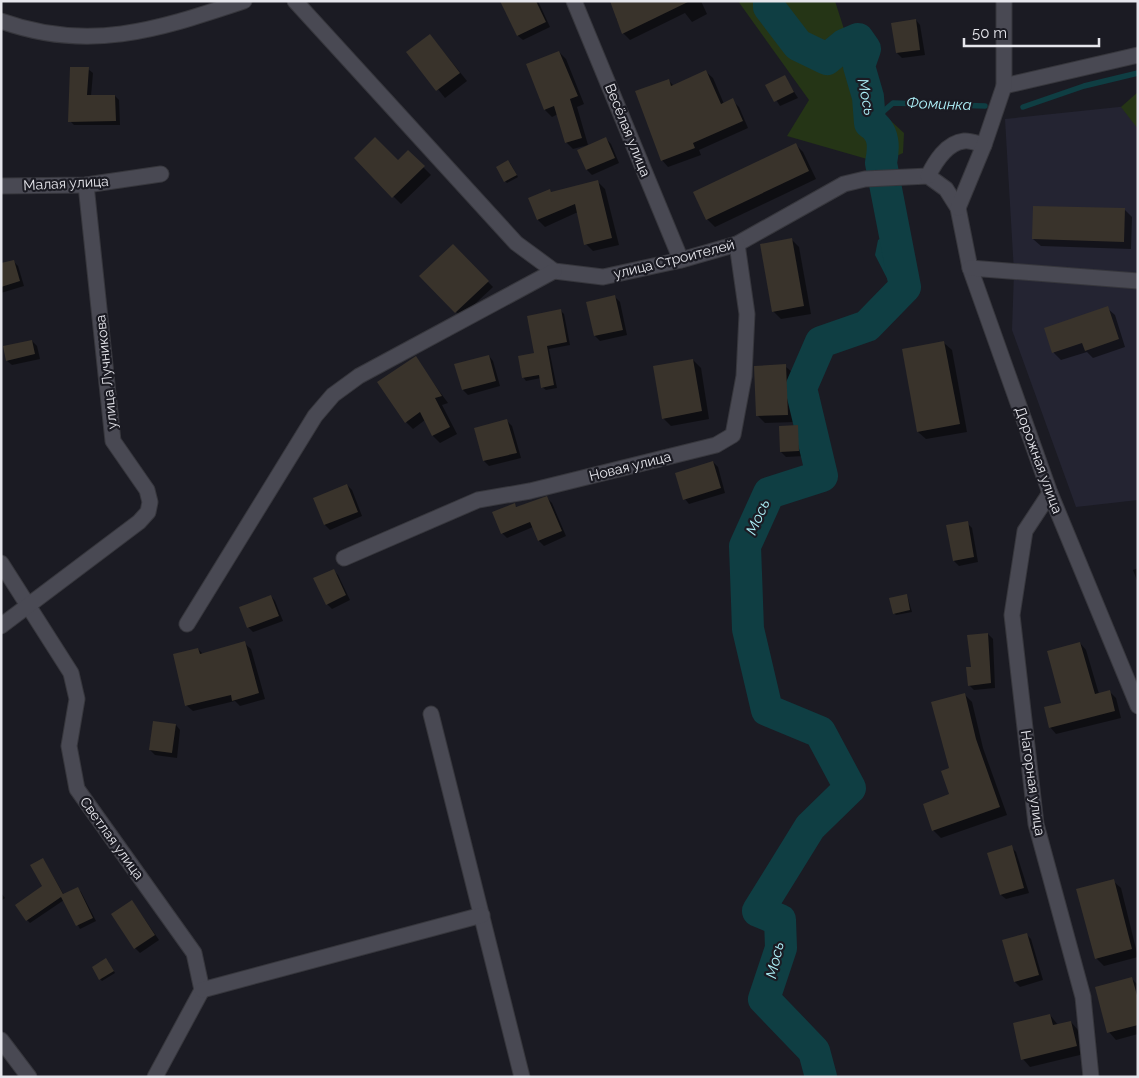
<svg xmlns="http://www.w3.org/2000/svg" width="1139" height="1078" viewBox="0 0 1139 1078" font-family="Raleway,sans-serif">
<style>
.built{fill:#242432}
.green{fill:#253516}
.water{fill:#0f3e43}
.shadow{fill:#0007}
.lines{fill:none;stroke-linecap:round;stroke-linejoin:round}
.stream{stroke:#0f3e43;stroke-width:5.5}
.river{stroke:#0f3e43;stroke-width:32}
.building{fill:#39332b}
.minor-casing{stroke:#37373d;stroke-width:17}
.minor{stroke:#494953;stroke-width:15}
.labels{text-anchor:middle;stroke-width:4.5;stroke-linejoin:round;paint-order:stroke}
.street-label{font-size:14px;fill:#e6e6ec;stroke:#1b1b23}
.water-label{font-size:15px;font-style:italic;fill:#adf0f8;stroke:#1b1b23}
</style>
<rect width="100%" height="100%" fill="#1b1b23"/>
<path class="built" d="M1138 105V500L1076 507 1012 330 1014 272 1005 119Z"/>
<g class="green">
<path d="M738 1H835L866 98 904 133 903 153 881 163 787 136 809 100Z"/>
<path d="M1138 92V129L1121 107Z"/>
</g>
<path class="water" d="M885 236 889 241 904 243 913 266 911 283 903 279 896 288H892L875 255 878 240Z"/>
<g class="shadow">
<path d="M502 1H538L550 27 523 40 518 36Z"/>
<path d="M659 1H701L707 14 692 22 685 13 630 40 623 33 616 18Z"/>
<path d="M916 20 920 25 925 55 902 58 897 53Z"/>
<path d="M430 35 467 81 445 98 408 52Z"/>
<path d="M559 52 566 59 584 104 577 107 588 145 573 149 566 142 558 114 552 117 545 110Z"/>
<path d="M88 69 93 73 91 96H115L119 100 120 125H74L70 121Z"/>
<path d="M706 72 713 78 724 104 732 100 739 107 748 128 699 150 701 155 668 167 662 160 668 80 674 86Z"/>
<path d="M784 76 798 98 780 106 767 85Z"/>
<path d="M606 139 611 144 619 163 592 175 587 170 579 151Z"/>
<path d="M796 145 803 152 816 179 715 227 707 219Z"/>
<path d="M408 152 431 175 401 204 355 158 398 162Z"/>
<path d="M510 163 518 177 507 183 505 181Z"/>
<path d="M598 182 605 189 619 245 593 251 586 244 578 212 545 227 538 220 529 199 550 190 552 193Z"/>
<path d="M1124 209 1132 217 1131 249 1041 246 1033 239Z"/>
<path d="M792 240 799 247 811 314 781 319 773 311Z"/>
<path d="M453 246 493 287 461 317 421 276Z"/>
<path d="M13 261 18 266 24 286 1 293V265Z"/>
<path d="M615 297 620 302 627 335 600 341 595 336Z"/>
<path d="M1107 308 1115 315 1125 347 1093 358 1087 352 1061 360 1054 353 1046 329Z"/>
<path d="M561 311 564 314 570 345 549 349 557 388 546 390 542 387 541 378 526 381 523 377Z"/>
<path d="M32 341 37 346 40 359 12 365 7 361Z"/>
<path d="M944 343 952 350 967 432 926 439 918 432Z"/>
<path d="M489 356 493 361 500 386 468 395 463 390Z"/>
<path d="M415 358 448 403 442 405 457 434 440 443 433 436 425 420 413 429 406 422Z"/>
<path d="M693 360 701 368 709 419 671 426 663 418Z"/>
<path d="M785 366 793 373 795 422 765 423 757 415Z"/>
<path d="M507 421 512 426 521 458 489 466 484 461Z"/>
<path d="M797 426 802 431 804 456 786 457 781 452Z"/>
<path d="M713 462 718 467 725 493 689 504 685 499Z"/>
<path d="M347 485 352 490 362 516 330 530 325 525 314 498Z"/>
<path d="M547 498 552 503 566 536 544 546 539 541 533 527 507 538 502 533 514 505 517 507Z"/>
<path d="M967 523 972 528 978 562 959 566 954 561Z"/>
<path d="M1138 568V583L1133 570Z"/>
<path d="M333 570 338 575 350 600 332 609 327 604Z"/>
<path d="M907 595 912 612 896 615 894 613Z"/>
<path d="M271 596 275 601 283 621 253 632 248 627Z"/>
<path d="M988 634 993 639 995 688 974 690 969 685Z"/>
<path d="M244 643 251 649 265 699 240 706 235 701 193 711 186 705 198 649 203 654Z"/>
<path d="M1080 643 1086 650 1099 694 1110 692 1116 698 1121 718 1056 734 1050 727 1062 704Z"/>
<path d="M964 694 972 702 983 748 1007 815 941 838 933 830 950 795V769Z"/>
<path d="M176 725 180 730 177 758 155 755 150 750Z"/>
<path d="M1011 847 1016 852 1029 893 1006 899 1001 895Z"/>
<path d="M43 859 64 895 77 888 81 892 96 921 80 929 64 900 30 923 27 920 43 887Z"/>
<path d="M1113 881 1121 888 1138 957 1104 966 1096 958Z"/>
<path d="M1 893 5 898 1 901Z"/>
<path d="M132 901 159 940 140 953 135 948Z"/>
<path d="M1026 934 1031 939 1043 980 1020 987 1015 982Z"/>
<path d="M108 962 115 973 102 981 100 979Z"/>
<path d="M1131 978 1138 985V1034L1116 1040 1109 1032Z"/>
<path d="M1050 1015 1058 1025 1071 1022 1078 1030 1084 1054 1030 1067 1023 1059Z"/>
</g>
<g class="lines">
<g class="stream">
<path d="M1023 107 1084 86 1138 73"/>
<path d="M870 123 893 103 985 106"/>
</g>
<path class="river" d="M769 1V7L798 45 827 59 844 45 858 39 865 49 859 66 868 97 870 123C885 132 884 148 881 163L905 287 867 326 821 342 801 388 822 476 769 493 745 546 748 629 767 710 820 732 850 788 810 827 758 911 780 920 781 948 764 999 814 1051 821 1077"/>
</g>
<g class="building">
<path d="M500 1H536L546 22 517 36Z"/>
<path d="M610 1H690L622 34Z"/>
<path d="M916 19 920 50 896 53 891 23Z"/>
<path d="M430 34 460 73 436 91 406 52Z"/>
<path d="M559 51 578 96 570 99 582 138 565 143 554 106 544 110 526 64Z"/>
<path d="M70 67H89L87 95H115L116 121 68 122Z"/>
<path d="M706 70 721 104 733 98 743 121 693 143 695 148 661 161 635 91 669 79 671 86Z"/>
<path d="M785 75 794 92 774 102 765 85Z"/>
<path d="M375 137 398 160 408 150 425 166 392 198 354 158Z"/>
<path d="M606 137 615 158 586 170 577 150Z"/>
<path d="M796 143 809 171 706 220 693 192Z"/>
<path d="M508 160 517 175 504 182 496 167Z"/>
<path d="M598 180 612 238 584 245 575 204 537 220 528 198 550 189 551 192Z"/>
<path d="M1033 206 1125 208 1124 242 1032 239Z"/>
<path d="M792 238 804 306 772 312 760 244Z"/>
<path d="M453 244 489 281 455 313 419 276Z"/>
<path d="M14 260 20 281 1 287V263Z"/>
<path d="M615 295 623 330 594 336 586 302Z"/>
<path d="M1108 306 1119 339 1085 351 1082 343 1052 353 1044 328Z"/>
<path d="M561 309 567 342 547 346 554 385 541 388 539 375 522 378 518 356 534 353 527 316Z"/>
<path d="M32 340 35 354 6 361 3 346Z"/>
<path d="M944 341 960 424 917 432 902 349Z"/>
<path d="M489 355 496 381 462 390 454 364Z"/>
<path d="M416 356 442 396 435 398 450 427 432 436 420 412 405 423 377 382Z"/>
<path d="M693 359 702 411 662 419 653 366Z"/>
<path d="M786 364 788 415 756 416 754 366Z"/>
<path d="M507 419 517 453 483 461 474 428Z"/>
<path d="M798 425 799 451 780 452 779 426Z"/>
<path d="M713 461 721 488 683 500 675 473Z"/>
<path d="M347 484 358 512 324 525 313 498Z"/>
<path d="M547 496 562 531 538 541 530 522 501 534 492 512 515 503 516 507Z"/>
<path d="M968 521 974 557 953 561 946 525Z"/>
<path d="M334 569 346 595 326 605 313 578Z"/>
<path d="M907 594 910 610 893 614 889 598Z"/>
<path d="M271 595 279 616 247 628 239 607Z"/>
<path d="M988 633 991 683 968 686 966 667H971L967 635Z"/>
<path d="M245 641 259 693 232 701 231 695 185 706 173 654 198 648 200 654Z"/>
<path d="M1080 642 1095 694 1110 690 1115 711 1049 728 1044 707 1061 703 1047 651Z"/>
<path d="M965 693 976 739 1000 807 932 831 923 804 949 794 941 771 949 768 931 702Z"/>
<path d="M153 721 176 724 172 753 149 750Z"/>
<path d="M1012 845 1024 888 1000 895 987 853Z"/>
<path d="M43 858 63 894 78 887 93 918 76 926 61 897 26 921 15 905 42 886 30 865Z"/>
<path d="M1114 879 1132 949 1095 959 1076 889Z"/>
<path d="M132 900 155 935 134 949 111 914Z"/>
<path d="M1027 933 1039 975 1014 982 1002 940Z"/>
<path d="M106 958 114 971 99 980 92 967Z"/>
<path d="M1132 977 1138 999V1025L1107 1033 1095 987Z"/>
<path d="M1050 1014 1053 1025 1071 1021 1077 1046 1021 1060 1013 1023Z"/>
</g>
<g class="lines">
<defs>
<g id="minor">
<path d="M295 1 516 243 554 271 603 277 681 260 737 244 844 184 865 179 928 176 946 189 958 208 970 268 1050 493 1138 706"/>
<path d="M574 1 681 260"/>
<path d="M1 21C90 53 159 29 244 1"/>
<path d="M1004 86 1138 55"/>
<path d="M928 176C935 162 946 143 964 141 970 140 978 144 984 145"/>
<path d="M1 186 86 185 161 174"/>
<path d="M958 208 984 145 1004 86V1"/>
<path d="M970 268 1138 281"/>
<path d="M1050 493 1025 531 1012 615 1036 824 1083 997 1091 1077"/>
<path d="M344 558 478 500 530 491 716 445 733 435 744 376 747 314 737 244"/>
<path d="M1 563 71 673 77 699 69 746 77 789 194 953 202 990 155 1077"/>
<path d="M187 624 315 416 333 395 359 376 554 271"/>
<path d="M1 626 139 522 148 512 150 502 147 490 113 441 86 185"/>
<path d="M431 714 522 1077"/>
<path d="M202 990 482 915"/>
<path d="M1 1040 29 1077"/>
</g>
</defs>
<use href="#minor" class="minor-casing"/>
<use href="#minor" class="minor"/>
</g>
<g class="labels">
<g class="street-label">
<text transform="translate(628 130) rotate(68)" y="5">Весёлая улица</text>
<text transform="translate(66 183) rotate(-3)" y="5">Малая улица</text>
<text transform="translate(674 259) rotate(-14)" y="5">улица Строителей</text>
<text transform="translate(106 372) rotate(-96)" y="5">улица Лучникова</text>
<text transform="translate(1039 460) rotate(70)" y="5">Дорожная улица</text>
<text transform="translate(630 466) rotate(-14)" y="5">Новая улица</text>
<text transform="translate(1033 783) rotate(82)" y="5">Нагорная улица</text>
<text transform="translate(112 838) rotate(54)" y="5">Светлая улица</text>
</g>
<g class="water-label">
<text transform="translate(866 97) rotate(79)" y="5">Мось</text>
<text transform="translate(939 104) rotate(2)" y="5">Фоминка</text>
<text transform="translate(758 517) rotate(-66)" y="5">Мось</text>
<text transform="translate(775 960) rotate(-77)" y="5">Мось</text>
</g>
</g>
<rect width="1139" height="1078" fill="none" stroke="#e6e6ec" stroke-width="5"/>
<path d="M964 38v8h135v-8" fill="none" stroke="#e6e6ec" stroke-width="2.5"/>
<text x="972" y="38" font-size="15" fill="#e6e6ec" stroke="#1b1b23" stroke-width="4" paint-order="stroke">50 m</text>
</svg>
